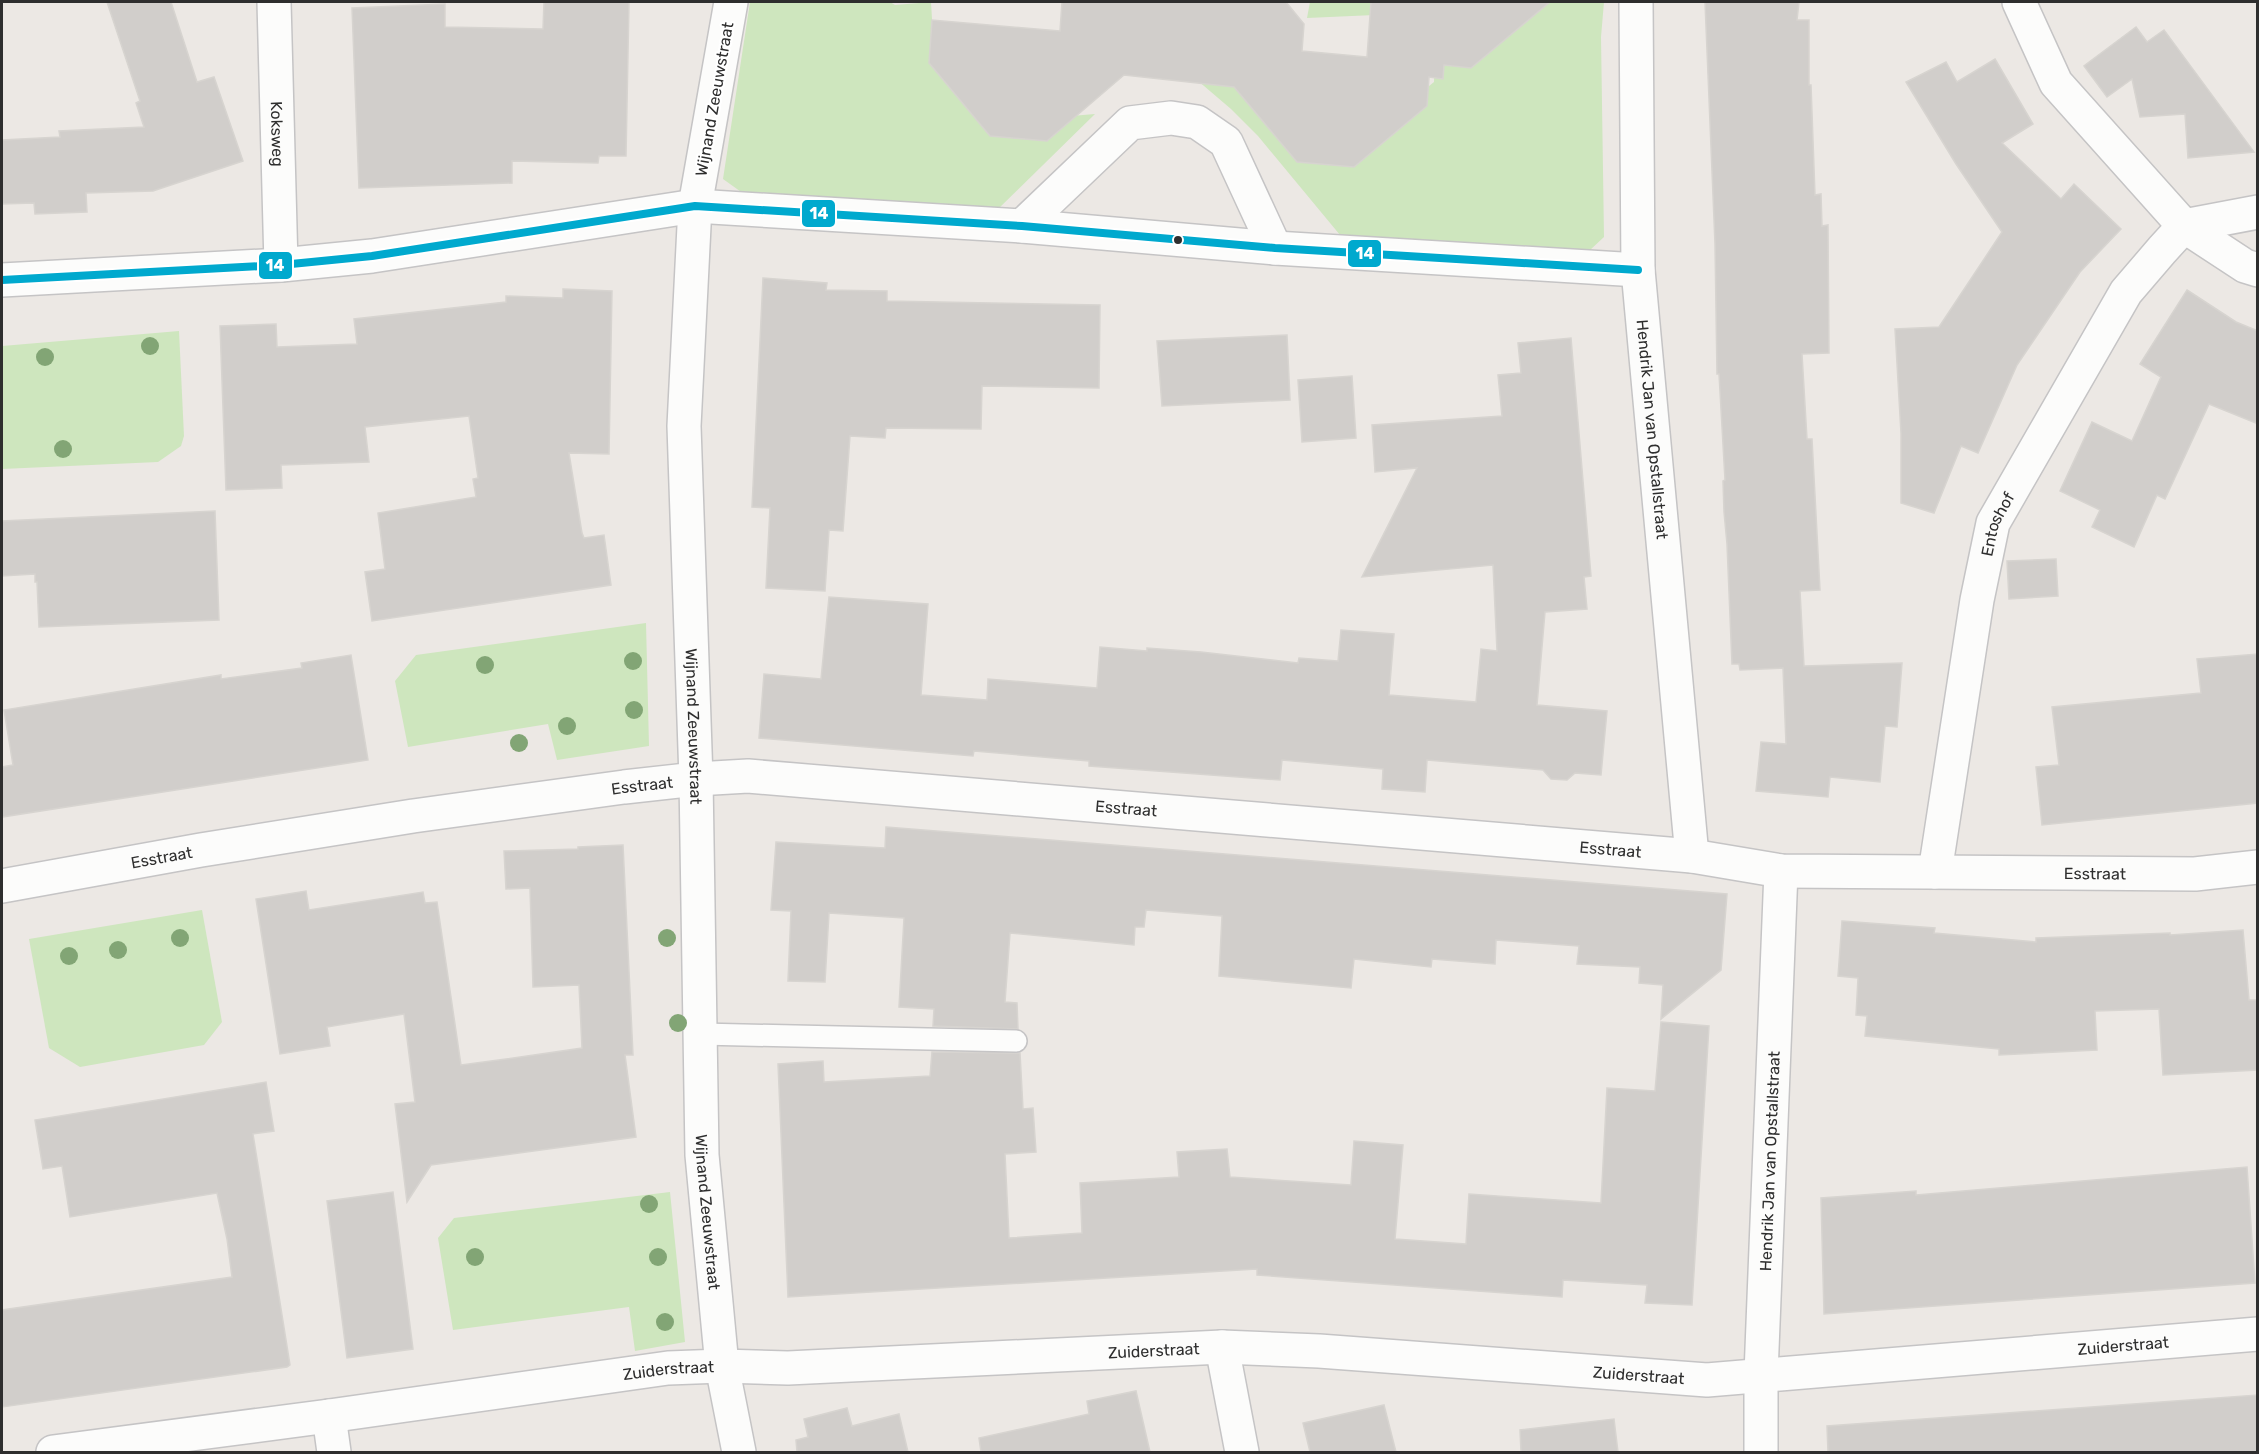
<svg xmlns="http://www.w3.org/2000/svg" width="2259" height="1454" viewBox="0 0 2259 1454" font-family="Rubik,sans-serif">
<style>
.grass{fill:#cee6be}
.building{fill:#d1cecb;stroke:#d7d4d0;stroke-width:1.5}
.lines{fill:none;stroke-linecap:round;stroke-linejoin:round}
.lane-casing{stroke:#c5c4c5;stroke-width:24}
.street-casing{stroke:#c5c4c5;stroke-width:36}
.secondary-casing{stroke:#c5c4c5;stroke-width:36}
.lane{stroke:#fcfcfb;stroke-width:21}
.street{stroke:#fcfcfb;stroke-width:33}
.secondary{stroke:#fcfcfb;stroke-width:33}
.bus-1-casing{stroke:#fff;stroke-width:12}
.bus-1{stroke:#00a9ce;stroke-width:8}
.tree{fill:#82a575}
.bus-dot{fill:#2e2e2e;stroke:#fff;stroke-width:2}
.labels{text-anchor:middle;stroke-width:4.5;stroke-linejoin:round;paint-order:stroke}
.street-label{font-size:16px;fill:#2e2e2e;stroke:#fff}
.line-badge{stroke:#fff;stroke-width:2}
.badge-label{font-size:16px;text-anchor:middle;font-weight:bold;fill:#fff}
</style>
<rect width="100%" height="100%" fill="#ece8e4"/>
<g class="grass">
<path d="M750 2H890L895 5 931 2 934 53 1023 120 1095 114 996 211 744 194 723 179Z"/>
<path d="M1310 2H1398L1397 14 1307 18Z"/>
<path d="M1517 2H1604L1601 37 1604 237 1589 251 1340 235 1258 136 1231 109 1197 80 1203 44 1370 134 1434 82 1435 29H1491Z"/>
<path d="M179 331 184 436 181 446 158 462 2 469V346Z"/>
<path d="M646 623 649 746 557 760 548 724 408 747 395 681 416 655Z"/>
<path d="M202 910 222 1022 204 1045 80 1067 49 1048 29 939Z"/>
<path d="M670 1192 685 1342 635 1351 629 1307 453 1330 438 1238 454 1218Z"/>
</g>
<g class="building">
<path d="M107 2H171L197 82 214 77 243 161 153 191 86 193 87 212 35 214 34 203 2 204V140L60 137 59 131 144 127 136 103 140 101Z"/>
<path d="M544 2H629L626 156H599L598 163 512 161V183L359 188 352 8 445 4V27L543 29Z"/>
<path d="M1062 2H1286L1304 24 1302 51 1367 57 1371 2H1550L1471 68 1444 65 1443 79 1429 77 1427 106 1354 167 1297 162 1234 87 1124 75 1047 141 990 136 929 63 932 20 1060 31Z"/>
<path d="M1705 2H1799L1797 20H1809V85H1811L1815 195 1821 194 1822 226 1828 225 1829 353 1802 354 1807 439H1812L1820 590 1800 591 1804 666 1902 663 1897 727 1885 726 1880 782 1830 777 1828 797 1756 791 1761 742 1786 744 1783 668 1740 670 1739 664H1732L1727 544 1724 512 1723 481 1725 480 1719 374H1717L1715 244Z"/>
<path d="M2136 27 2147 42 2164 30 2254 152 2188 158 2185 114 2140 117 2132 79 2107 97 2084 66Z"/>
<path d="M1995 59 2033 124 2002 143 2061 199 2074 184 2121 229 2080 272 2017 365 1978 453 1961 446 1934 513 1901 503V433L1895 329 1939 327 2002 232 1956 164 1906 82 1946 62 1957 82Z"/>
<path d="M763 278 827 283 826 290 887 291V301L1100 305 1099 388 982 386 981 429 886 428 885 438 850 436 843 531 829 530 825 591 766 588 770 508 752 507Z"/>
<path d="M563 289 612 291 609 454 569 453 582 533 584 538 604 535 611 585 372 621 365 572 385 569 378 513 476 497 473 479 478 478 469 416 365 427 369 462 281 465 282 488 226 490 220 326 276 324 277 347 357 344 354 319 506 302V296L563 298Z"/>
<path d="M2187 290 2236 322 2258 331V424L2209 404 2165 499 2157 495 2134 547 2092 527 2100 510 2060 491 2092 422 2132 441 2161 377 2140 364Z"/>
<path d="M1287 335 1290 400 1162 406 1157 341Z"/>
<path d="M1571 338 1591 576 1584 577 1587 609 1545 612 1537 705 1607 711 1601 775 1575 773 1567 780 1551 779 1543 770 1427 760 1425 792 1382 789 1383 769 1282 760 1280 780 1089 766V761L974 751 973 756 759 738 764 674 821 679 829 597 928 604 921 695 987 700 988 679 1097 688 1100 647 1147 651V648L1201 652 1298 663 1299 658 1338 661 1341 630 1394 634 1389 695 1476 702 1481 649 1497 651 1493 565 1362 577 1417 468 1375 472 1372 425 1502 416 1498 375 1521 373 1518 343Z"/>
<path d="M1352 376 1356 438 1302 442 1298 380Z"/>
<path d="M215 511 219 620 39 627 37 582H35V574L2 576V521Z"/>
<path d="M2056 559 2058 596 2009 599 2007 561Z"/>
<path d="M2258 654V803L2042 825 2036 767 2059 765 2052 707 2201 693 2197 659Z"/>
<path d="M351 655 368 760 2 817V767L13 765 4 710 221 675V679L302 668 301 663Z"/>
<path d="M886 827 1727 894 1721 970 1661 1019 1663 985 1639 983 1640 967 1577 964 1579 946 1496 940 1495 964 1432 959 1431 967 1354 959 1351 988 1219 976 1222 916 1146 910 1144 927H1135L1134 945 1010 933 1005 1002 1017 1003 1018 1029 933 1026 934 1009 899 1007 904 918 829 913 825 982 788 981 791 911 771 910 776 842 885 848Z"/>
<path d="M623 845 633 1055H625L636 1137 431 1165 407 1202 395 1104 415 1102 404 1014 327 1027 330 1046 280 1054 256 899 306 891 309 910 423 892 425 903 437 902 461 1065 506 1059 582 1048 579 985 533 987 530 888 506 889 504 851 578 849V847Z"/>
<path d="M1842 921 1935 928 1934 933 2036 942V938L2170 933V935L2243 930 2249 1000H2258V1070L2163 1075 2159 1009 2095 1011 2097 1050 1999 1055V1049L1865 1036 1867 1016 1856 1015 1858 978 1838 976Z"/>
<path d="M1661 1022 1709 1026 1692 1305 1645 1303 1647 1285 1563 1280 1562 1297 1257 1275V1269L788 1297 778 1064 823 1061 824 1082 930 1076 932 1052 1020 1053 1023 1109 1033 1108 1036 1152 1005 1154 1009 1238 1082 1233 1080 1183 1179 1177 1177 1152 1227 1149 1230 1177 1351 1185 1354 1141 1403 1145 1395 1239 1466 1244 1469 1194 1601 1203 1607 1088 1655 1091Z"/>
<path d="M266 1082 274 1131 253 1134 290 1365 287 1367 2 1407V1310L232 1277 227 1239 217 1193 70 1217 62 1166 43 1169 35 1120Z"/>
<path d="M2247 1167 2255 1283 1824 1314 1821 1198 1916 1191V1195Z"/>
<path d="M393 1192 413 1349 347 1358 327 1201Z"/>
<path d="M1136 1391 1150 1452H981L979 1438 1089 1414 1087 1401Z"/>
<path d="M2258 1395V1452H1828L1827 1426Z"/>
<path d="M1384 1405 1396 1452H1310L1303 1423Z"/>
<path d="M847 1408 852 1426 899 1414 908 1452H797L796 1440 808 1437 804 1419Z"/>
<path d="M1614 1419 1618 1452H1521L1520 1430Z"/>
</g>
<g class="lines">
<defs>
<path id="lane" d="M701 1034 1016 1041"/>
<g id="street">
<path id="s1" d="M274 2 281 265"/>
<path id="s2" d="M1636 2 1638 270 1692 856"/>
<path d="M2019 2 2056 83 2184 226 2245 266 2258 270"/>
<path d="M1022 226 1130 123 1171 118 1197 122 1226 142 1275 248"/>
<path d="M2 280 281 265 372 256 695 206 1022 226 1275 248 1638 270"/>
<path id="s3" d="M1935 872 1977 600 1993 523 2126 292 2162 250 2184 226 2258 212"/>
<path id="s4" d="M2 886 201 850 413 816 624 787 696 779 748 776 1692 856 1781 871 2195 874 2258 867"/>
<path d="M1222 1347 1242 1452"/>
<path d="M329 1416 334 1452"/>
<path id="s5" d="M53 1452 329 1416 668 1368 722 1366 788 1368 1222 1347 1319 1351 1707 1380 2258 1334"/>
<path id="s6" d="M1761 1452V1374L1781 871"/>
</g>
<g id="secondary">
<path id="s7" d="M731 2 695 206 684 426 696 779 702 1155 722 1366 739 1452"/>
</g>
</defs>
<use href="#lane" class="lane-casing"/>
<use href="#street" class="street-casing"/>
<use href="#secondary" class="secondary-casing"/>
<use href="#lane" class="lane"/>
<use href="#street" class="street"/>
<use href="#secondary" class="secondary"/>
<defs>
<path id="bus-1" d="M2 280 281 265 372 256 695 206 1022 226 1275 248 1638 270"/>
</defs>
<use href="#bus-1" class="bus-1-casing"/>
<use href="#bus-1" class="bus-1"/>
</g>
<g class="tree">
<circle cx="150" cy="346" r="9"/>
<circle cx="45" cy="357" r="9"/>
<circle cx="63" cy="449" r="9"/>
<circle cx="633" cy="661" r="9"/>
<circle cx="485" cy="665" r="9"/>
<circle cx="634" cy="710" r="9"/>
<circle cx="567" cy="726" r="9"/>
<circle cx="519" cy="743" r="9"/>
<circle cx="180" cy="938" r="9"/>
<circle cx="667" cy="938" r="9"/>
<circle cx="118" cy="950" r="9"/>
<circle cx="69" cy="956" r="9"/>
<circle cx="678" cy="1023" r="9"/>
<circle cx="649" cy="1204" r="9"/>
<circle cx="475" cy="1257" r="9"/>
<circle cx="658" cy="1257" r="9"/>
<circle cx="665" cy="1322" r="9"/>
</g>
<circle class="bus-dot" cx="1178" cy="240" r="5"/>
<g class="labels">
<g class="street-label">
<text transform="translate(714 99) rotate(-80)" y="6">Wijnand Zeeuwstraat</text>
<text dy="6" stroke="none"><textPath href="#s1" startOffset="132">Koksweg</textPath></text>
<text dy="6" stroke="none"><textPath href="#s2" startOffset="428">Hendrik Jan van Opstallstraat</textPath></text>
<text dy="6" stroke="none"><textPath href="#s3" startOffset="354">Entoshof</textPath></text>
<text dy="6" stroke="none"><textPath href="#s7" startOffset="728">Wijnand Zeeuwstraat</textPath></text>
<text dy="6" stroke="none"><textPath href="#s4" startOffset="648">Esstraat</textPath></text>
<text dy="6" stroke="none"><textPath href="#s4" startOffset="1134">Esstraat</textPath></text>
<text dy="6" stroke="none"><textPath href="#s4" startOffset="1620">Esstraat</textPath></text>
<text dy="6" stroke="none"><textPath href="#s4" startOffset="162">Esstraat</textPath></text>
<text dy="6" stroke="none"><textPath href="#s4" startOffset="2106">Esstraat</textPath></text>
<text dy="6" stroke="none"><textPath href="#s6" startOffset="291">Hendrik Jan van Opstallstraat</textPath></text>
<text dy="6" stroke="none"><textPath href="#s7" startOffset="1214">Wijnand Zeeuwstraat</textPath></text>
<text dy="6" stroke="none"><textPath href="#s5" startOffset="2079">Zuiderstraat</textPath></text>
<text dy="6" stroke="none"><textPath href="#s5" startOffset="1107">Zuiderstraat</textPath></text>
<text dy="6" stroke="none"><textPath href="#s5" startOffset="621">Zuiderstraat</textPath></text>
<text dy="6" stroke="none"><textPath href="#s5" startOffset="1593">Zuiderstraat</textPath></text>
</g>
</g>
<g class="line-badge">
<rect x="801" y="199" width="35" height="29" rx="6" fill="#00a9ce"/>
<rect x="1347" y="239" width="35" height="29" rx="6" fill="#00a9ce"/>
<rect x="258" y="251" width="35" height="29" rx="6" fill="#00a9ce"/>
</g>
<g class="badge-label">
<text x="819" y="219">14</text>
<text x="1365" y="259">14</text>
<text x="275" y="271">14</text>
</g>
<rect width="2259" height="1454" fill="none" stroke="#2e2e2e" stroke-width="6"/>
</svg>
